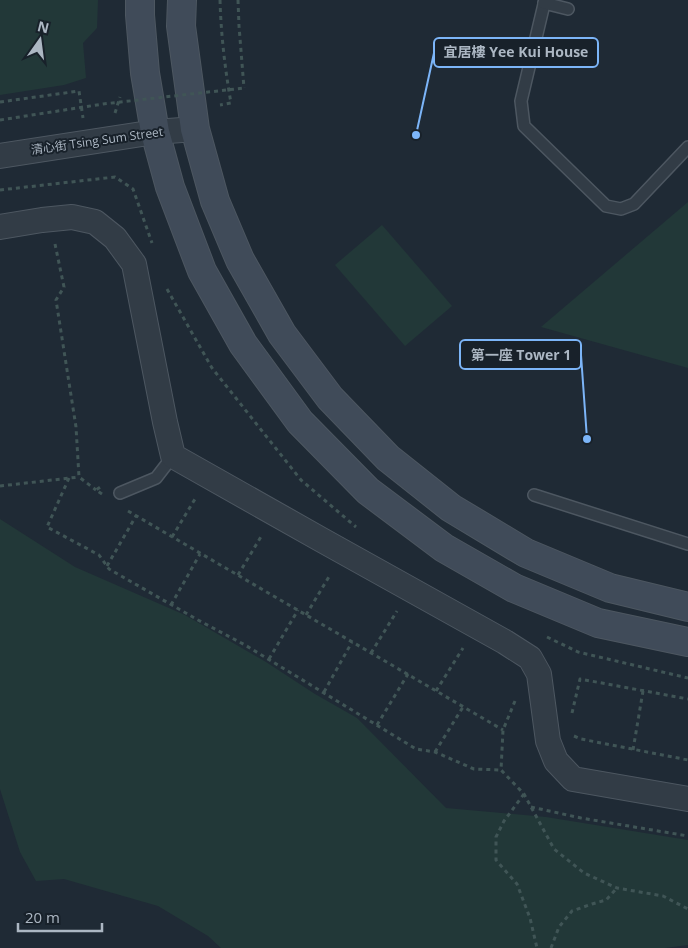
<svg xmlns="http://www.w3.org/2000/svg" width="688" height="948" viewBox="0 0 688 948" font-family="'Open Sans','Noto Sans TC',sans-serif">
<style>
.green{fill:#223838}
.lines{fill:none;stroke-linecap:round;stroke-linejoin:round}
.service-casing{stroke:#4d5761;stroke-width:14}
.minor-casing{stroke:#4d5761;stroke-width:26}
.secondary-casing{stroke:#4d5761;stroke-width:30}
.path{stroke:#405556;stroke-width:3;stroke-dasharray:4 4;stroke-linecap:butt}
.service{stroke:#323c46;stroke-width:11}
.minor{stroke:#323c46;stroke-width:24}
.secondary{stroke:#404b59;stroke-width:28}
.path-bridge{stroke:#405556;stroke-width:3;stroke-dasharray:4 4;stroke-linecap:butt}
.labels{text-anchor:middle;stroke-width:4;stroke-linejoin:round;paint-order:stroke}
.street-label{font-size:12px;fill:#acb7c3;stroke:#18212a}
.leader{fill:none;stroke:#7cb5f8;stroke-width:2}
.callout-dot{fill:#7cb5f8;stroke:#18212a;stroke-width:2}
.callout{fill:#18212a;stroke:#7cb5f8;stroke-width:2}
.callout-label{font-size:14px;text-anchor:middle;font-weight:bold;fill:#acb7c3}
</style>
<rect width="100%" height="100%" fill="#1f2a35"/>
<g class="green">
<path d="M0 0H98L97 28 83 43 86 78 64 85 0 95Z"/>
<path d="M688 202V368L541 327Z"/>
<path d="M382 225 452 306 405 346 335 265Z"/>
<path d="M0 519 75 567 185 615 266 662 315 694 357 718 446 808 546 817 688 840V945L665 948H221L208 936 158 906 64 879 36 881 20 852 0 789Z"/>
</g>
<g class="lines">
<defs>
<g id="service">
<path d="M545 0 521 101 524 126 606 206 621 209 634 204 688 147"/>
<path d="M544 3 568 9"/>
<path d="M120 493 156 478 173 456"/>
<path d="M534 495 688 544"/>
</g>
<g id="minor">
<path d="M0 156 155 132 195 129"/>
<path d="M0 227 42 220 72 217 95 222 115 238 134 264 165 422 173 456 320 539 505 642 530 658 539 674 548 741 556 761 573 779 688 799"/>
</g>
<g id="secondary">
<path d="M140 0V15L145 73 155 132 170 187 202 271 243 344 300 422 368 491 444 548 514 588 598 623 688 642"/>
<path d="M182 0 181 26 195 129 215 201 240 260 282 334 330 398 388 458 451 508 526 553 610 588 688 607"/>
</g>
</defs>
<use href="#service" class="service-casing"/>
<use href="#minor" class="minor-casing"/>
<use href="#secondary" class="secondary-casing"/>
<g class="path">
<path d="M220 0C221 35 225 69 231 103L220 105"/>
<path d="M238 0 239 26 244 88"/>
<path d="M0 102 79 91 83 118"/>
<path d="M115 113 120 97"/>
<path d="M0 190 115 177 133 189 152 243"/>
<path d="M55 244 64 287 56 300 76 427 79 477 96 490"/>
<path d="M167 289 212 368 301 480 356 527"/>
<path d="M69 478 47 527 99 555 109 569 198 620 245 645 416 749 435 752 474 769 501 770"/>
<path d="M0 486 79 477"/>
<path d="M102 494 96 490 102 486"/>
<path d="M128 511 503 730"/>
<path d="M172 537 195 499"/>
<path d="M107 566 136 516"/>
<path d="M238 575 262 535"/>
<path d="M171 605 200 554"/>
<path d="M306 615 330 575"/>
<path d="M547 637 578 652 688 678"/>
<path d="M371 653 397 611"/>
<path d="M269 659 298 610"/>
<path d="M436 691 463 648"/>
<path d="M324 692 352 642"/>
<path d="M515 701 503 730 501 770 524 794 554 849 584 873 617 888 663 896 688 909"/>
<path d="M572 713 580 679 688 699"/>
<path d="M377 725 408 674"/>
<path d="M574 736 581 739 688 760"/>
<path d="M633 750 643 691"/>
<path d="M435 752 463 707"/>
<path d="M524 794 504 821 496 837V860L517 884 530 918 537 948"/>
<path d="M531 807 581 818 688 836"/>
<path d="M551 948 559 927 572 911 592 904 606 900 617 888"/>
</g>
<use href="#service" class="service"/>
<use href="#minor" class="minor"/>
<use href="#secondary" class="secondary"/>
<path class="path-bridge" d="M0 120 103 104 244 88"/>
</g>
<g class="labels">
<g class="street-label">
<text transform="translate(97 141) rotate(-8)" y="4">清心街 Tsing Sum Street</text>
</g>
</g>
<path class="leader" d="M416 135L434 53M587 439L581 355"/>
<g class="callout-dot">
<circle cx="416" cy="135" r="5"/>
<circle cx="587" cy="439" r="5"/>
</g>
<g class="callout">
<rect x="434" y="38" width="164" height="29" rx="5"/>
<rect x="460" y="340" width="121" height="29" rx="5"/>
</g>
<g class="callout-label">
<text x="516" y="57">宜居樓 Yee Kui House</text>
<text x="521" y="360">第一座 Tower 1</text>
</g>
<g transform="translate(40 40) rotate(14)" stroke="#18212a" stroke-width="4" paint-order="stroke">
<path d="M0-4L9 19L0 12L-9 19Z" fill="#acb7c3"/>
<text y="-8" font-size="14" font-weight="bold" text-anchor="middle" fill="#acb7c3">N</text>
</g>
<path d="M18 923v8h84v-8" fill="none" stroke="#acb7c3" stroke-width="2.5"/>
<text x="25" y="923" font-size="15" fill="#acb7c3" stroke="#18212a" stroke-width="4" paint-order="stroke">20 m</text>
</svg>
